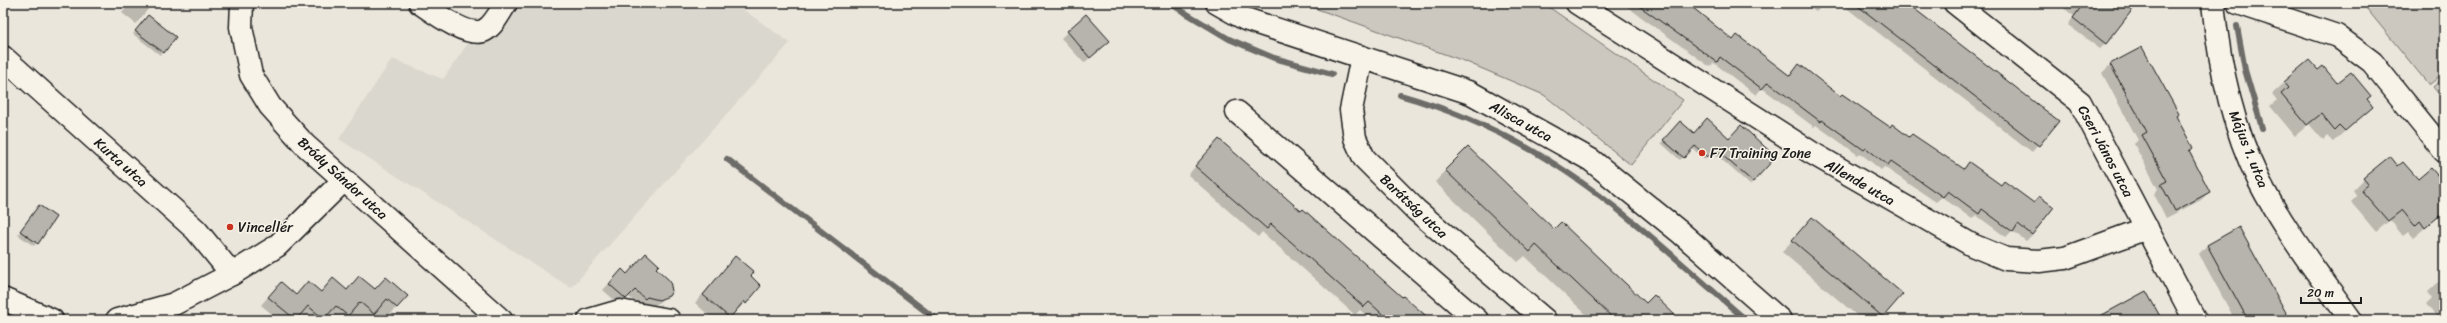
<svg xmlns="http://www.w3.org/2000/svg" width="2447" height="323" viewBox="0 0 2447 323" font-family="Sriracha,sans-serif">
<style>
.built{fill:#dad7ce}
.green{fill:#ccc8c0;stroke:#74726e}
.shadow{fill:#0003}
.lines{fill:none;stroke-linecap:round;stroke-linejoin:round}
.stream{stroke:#6d6c68;stroke-width:6}
.building{fill:#b6b4ac;stroke:#1c1c1c}
.minor-casing{stroke:#1c1c1c;stroke-width:25}
.minor{stroke:#f7f3e8;stroke-width:22}
.poi-dot{fill:#c8321e;stroke:#f7f3e8;stroke-width:1.5}
.labels{text-anchor:middle;stroke-width:3;stroke-linejoin:round;paint-order:stroke}
.street-label{font-size:14px;fill:#1c1c1c;stroke:#f7f3e8}
.poi-label{font-size:14px;fill:#1c1c1c;stroke:#f7f3e8;text-anchor:start}
</style>
<rect width="100%" height="100%" fill="#eae6dc"/>
<filter id="ink" filterUnits="userSpaceOnUse"><feTurbulence type="fractalNoise" baseFrequency=".025" numOctaves="2"/><feDisplacementMap in="SourceGraphic" scale="8" xChannelSelector="R" yChannelSelector="G"/><feConvolveMatrix kernelMatrix="1 2 1 2 8 2 1 2 1" color-interpolation-filters="sRGB"/></filter>
<g filter="url(#ink)">
<path class="built" d="M496 3H734L790 43 571 288 339 139 392 59 443 79Z"/>
<g class="green">
<path d="M1300 3H1543L1683 100 1631 165 1544 95 1464 61Z"/>
<path d="M2362 3H2442L2444 5V73L2429 85Z"/>
<path d="M2444 77V100L2433 87Z"/>
</g>
<g class="shadow">
<path d="M122 3H153L136 24 122 13 127 7Z"/>
<path d="M1068 3H1079L1072 8Z"/>
<path d="M1622 3H1684L1733 41 1789 76 1799 65 1840 97 1889 128 1963 169 1970 163 2000 186 2033 203 2039 197 2032 235 2026 241 2012 231 2006 237 1976 215 1972 219 1942 197 1936 202 1884 167 1881 170 1860 153 1858 155 1816 125 1814 127 1762 88 1756 95 1714 63 1710 67Z"/>
<path d="M1804 3H1825L1816 12Z"/>
<path d="M1840 3H1905L2058 121 2032 152Z"/>
<path d="M2057 3H2123L2106 43 2100 49 2068 25 2074 16Z"/>
<path d="M1086 15 1102 47 1084 63 1061 38Z"/>
<path d="M148 16 163 52 160 55 133 34Z"/>
<path d="M2141 48 2175 117 2188 152 2209 192 2201 200 2166 218 2154 194 2158 189 2134 144 2138 140 2102 73 2110 65Z"/>
<path d="M2309 61 2317 72 2372 107 2333 142 2327 136 2323 140 2309 124 2295 136 2270 106 2277 100 2272 94Z"/>
<path d="M1677 125 1694 134 1729 139 1775 157 1750 185 1712 151 1704 159 1692 148 1680 160 1661 143Z"/>
<path d="M1211 148 1402 299 1430 320H1371L1360 310 1355 315 1262 232 1258 237 1188 175Z"/>
<path d="M1468 148 1554 230 1646 305 1678 320H1592L1525 256 1518 262 1435 182Z"/>
<path d="M2398 168 2418 181 2444 185V212L2413 238 2408 232 2403 236 2390 220 2376 232 2351 202 2357 196 2353 190 2364 179Z"/>
<path d="M39 206 55 218 34 246 18 235Z"/>
<path d="M1812 218 1901 294 1879 320H1862L1782 252Z"/>
<path d="M2207 245 2288 320H2235L2199 254Z"/>
<path d="M727 266 749 276 745 303 726 320H714L695 303Z"/>
<path d="M655 268 671 291 657 304 653 306 640 302 638 305 628 296 620 305 603 290 616 276Z"/>
<path d="M2444 277V320H2439L2426 304 2432 298 2428 292Z"/>
<path d="M374 290 406 296 386 320H336L328 313 322 320H308L300 313 294 320H279L261 305 273 291 295 296Z"/>
<path d="M804 315 810 320H799Z"/>
</g>
<g class="lines">
<g class="stream">
<path d="M1169 3 1229 39 1274 58 1332 74"/>
<path d="M2237 26 2245 70 2262 128"/>
<path d="M1400 95C1446 108 1491 127 1533 151 1611 196 1678 261 1746 320"/>
<path d="M727 159 937 320"/>
</g>
</g>
<g class="building">
<path d="M1635 3H1687L1733 40 1737 35 1790 76 1799 64 1840 96 1842 94 1890 127 1892 124 1909 137 1912 134 1964 169 1969 162 2001 185 2004 181 2034 203 2039 196 2054 207 2032 235 2018 224 2013 232 1982 209 1979 214 1948 191 1943 197 1891 161 1888 165 1866 148 1864 150 1822 120 1821 122 1768 82 1762 89 1720 57 1717 62Z"/>
<path d="M1854 3H1907L2059 121 2039 146Z"/>
<path d="M2084 3H2125L2133 9 2106 44 2073 18Z"/>
<path d="M1086 14 1110 41 1090 58 1067 31Z"/>
<path d="M148 15 176 37 164 53 135 31Z"/>
<path d="M2142 47 2179 114 2176 116 2193 148 2189 151 2210 192 2175 211 2161 184 2167 181 2142 135 2147 132 2110 64Z"/>
<path d="M2309 60 2318 70 2323 66 2337 83 2351 72 2371 96 2367 99 2373 107 2345 131 2339 125 2334 130 2321 114 2307 125 2281 94 2288 88 2283 82Z"/>
<path d="M1707 118 1729 138 1741 125 1776 157 1753 182 1715 149 1708 157 1695 146 1684 158 1663 140 1680 121 1694 133Z"/>
<path d="M1219 139 1301 211 1303 209 1402 297 1403 296 1431 320H1389L1369 302 1364 307 1271 224 1267 229 1195 166Z"/>
<path d="M1468 147 1554 229 1561 222 1646 303 1654 295 1680 320H1615L1536 245 1530 252 1445 170Z"/>
<path d="M2390 156 2398 166 2403 162 2418 179 2431 168 2444 183V212L2425 228 2420 221 2415 226 2402 210 2388 221 2361 190 2368 184 2363 178Z"/>
<path d="M39 205 56 217 38 244 20 231Z"/>
<path d="M1812 217 1903 294 1883 317 1792 240Z"/>
<path d="M2239 227 2290 320H2248L2207 245Z"/>
<path d="M646 253 659 265 656 268 670 281 672 291 669 296 659 300 647 297 645 299 635 290 626 299 609 284 622 269 627 274Z"/>
<path d="M735 256 754 272 751 276 761 286 746 304 744 301 730 318 703 295Z"/>
<path d="M359 276 375 289 386 277 408 296 397 308 387 299 374 314 360 302 348 316 336 306 324 319 308 306 296 320 268 297 281 282 296 295 308 281 321 292 333 278 347 290Z"/>
<path d="M2146 291 2162 320H2093Z"/>
</g>
<g class="lines">
<defs>
<g id="minor">
<path d="M242 3 241 27 251 75 270 106 305 145 501 320"/>
<path d="M420 3C433 12 469 39 485 30 494 25 500 12 506 3"/>
<path d="M1217 3 1245 19 1471 93 1591 160 1681 233 1780 320"/>
<path d="M1577 3 1812 153 1972 245 2006 259 2039 261 2065 258 2147 228"/>
<path d="M1955 3 2080 102 2195 320"/>
<path d="M2213 3C2219 64 2232 126 2259 181 2284 230 2319 275 2351 320"/>
<path d="M2238 3 2337 36 2372 62 2444 151"/>
<path d="M3 57 196 230 232 274"/>
<path d="M1362 57 1351 110 1355 138 1364 158 1416 210 1545 320"/>
<path d="M1237 112 1477 320"/>
<path d="M3 299 52 320"/>
<path d="M117 320 174 304 232 274 277 246 344 180"/>
<path d="M589 320 620 311 669 320"/>
</g>
</defs>
<use href="#minor" class="minor-casing"/>
<use href="#minor" class="minor"/>
</g>
</g>
<g class="poi-dot">
<circle cx="1702" cy="153" r="4"/>
<circle cx="230" cy="227" r="4"/>
</g>
<g class="labels">
<g class="street-label">
<text transform="translate(1521 121) rotate(29)" y="5">Alisca utca</text>
<text transform="translate(2249 149) rotate(68)" y="5">Május 1. utca</text>
<text transform="translate(2106 151) rotate(62)" y="5">Cseri János utca</text>
<text transform="translate(121 162) rotate(42)" y="5">Kurta utca</text>
<text transform="translate(343 178) rotate(42)" y="5">Bródy Sándor utca</text>
<text transform="translate(1860 182) rotate(30)" y="5">Allende utca</text>
<text transform="translate(1414 206) rotate(43)" y="5">Barátság utca</text>
</g>
<g class="poi-label">
<text x="1710" y="158">F7 Training Zone</text>
<text x="238" y="232">Vincellér</text>
</g>
</g>
<rect width="2447" height="323" fill="none" stroke="#f7f3e8" stroke-width="16"/>
<rect x="8" y="8" width="2431" height="307" fill="none" stroke="#1c1c1c" stroke-width="1.5" filter="url(#ink)"/>
<path d="M2301 297v6h60v-6" fill="none" stroke="#1c1c1c" stroke-width="2"/>
<text x="2307" y="297" font-size="12" fill="#1c1c1c" stroke="#f7f3e8" stroke-width="3" paint-order="stroke">20 m</text>
</svg>
